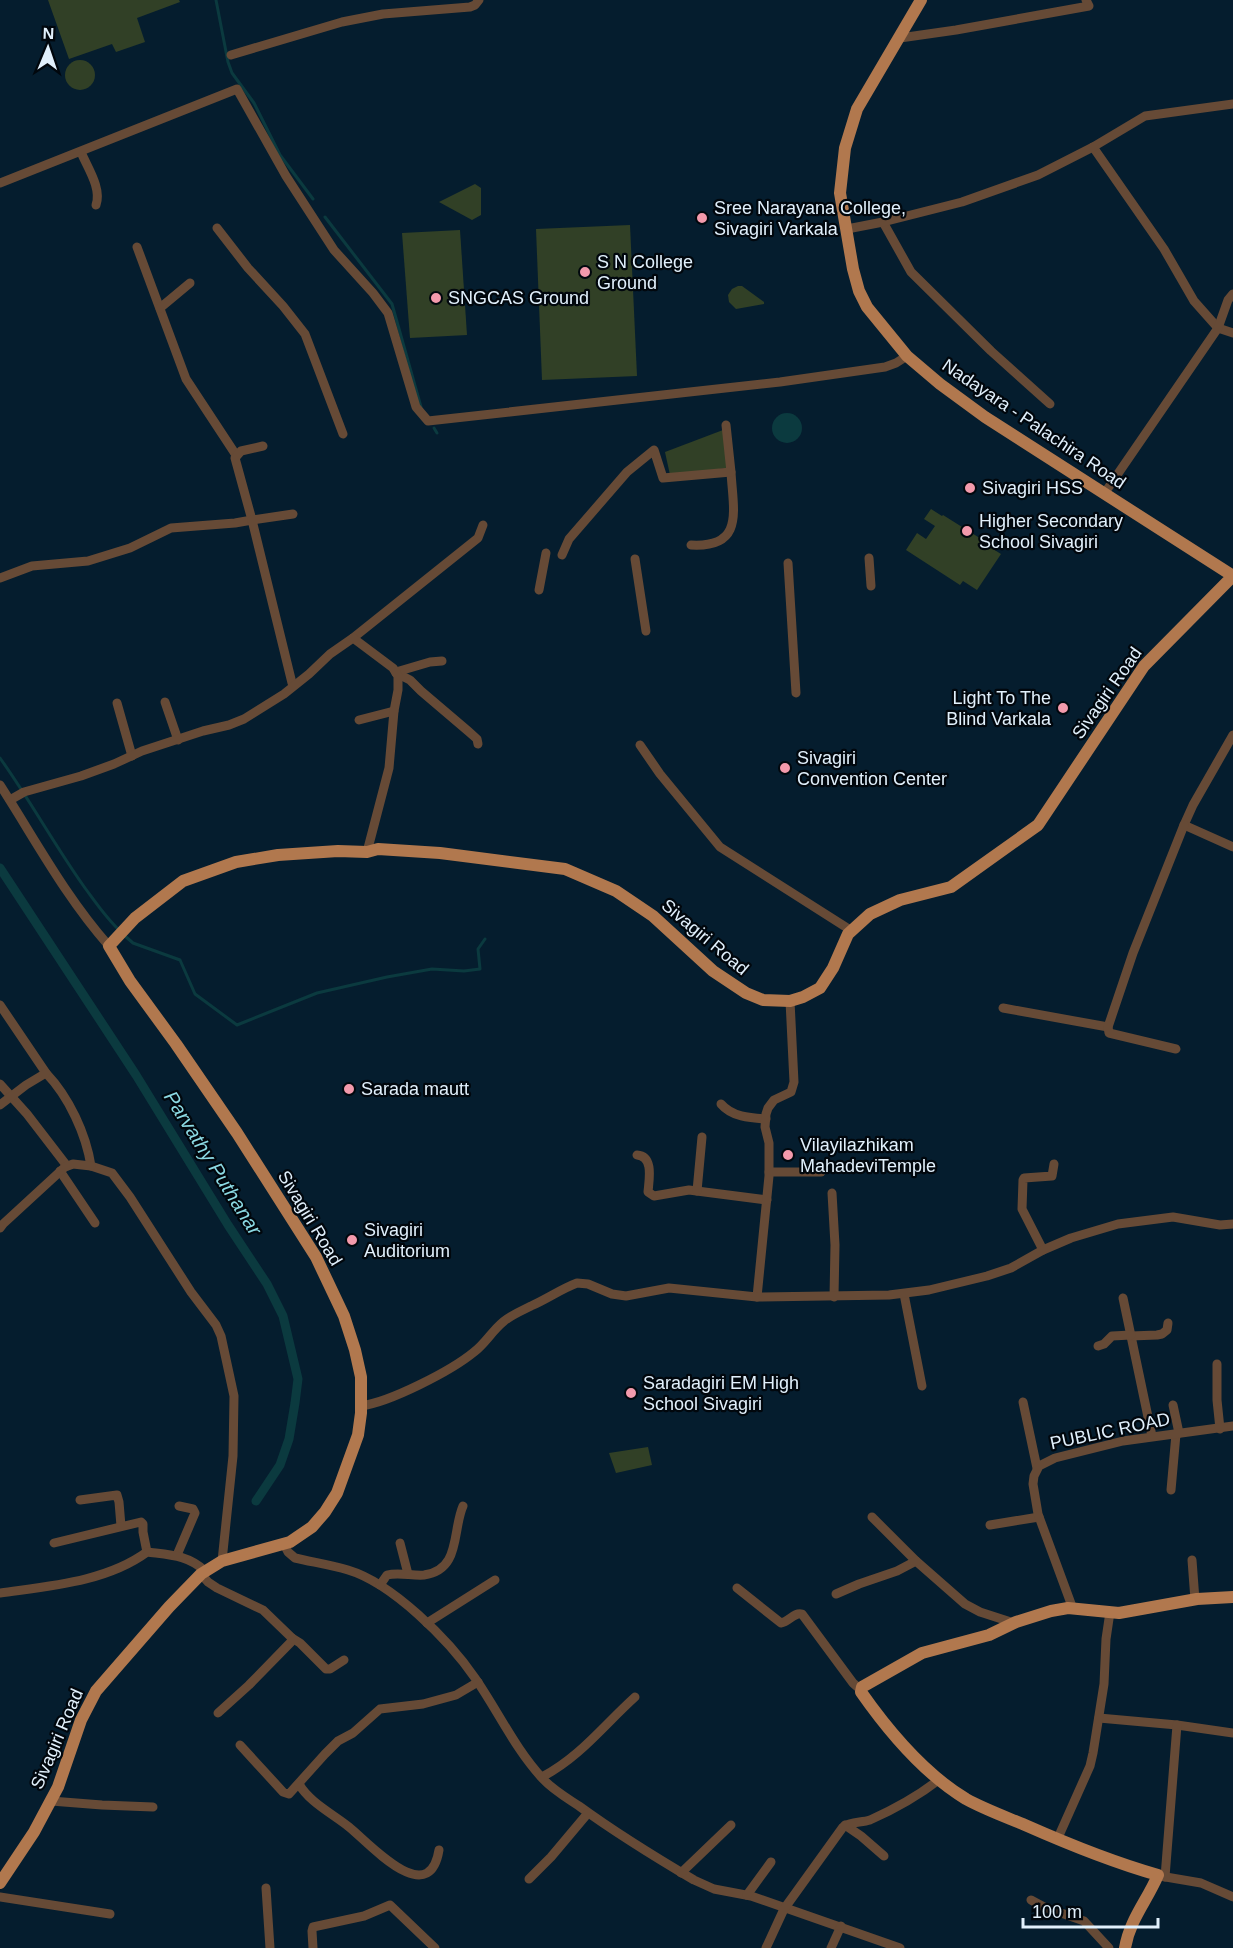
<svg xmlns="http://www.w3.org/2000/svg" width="1233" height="1948" viewBox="0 0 1233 1948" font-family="Arial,sans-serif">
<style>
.green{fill:#314026}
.water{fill:#0b3a3f}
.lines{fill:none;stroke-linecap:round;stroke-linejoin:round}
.stream{stroke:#0b3a3f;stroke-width:3}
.canal{stroke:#0b3a3f;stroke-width:9}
.minor{stroke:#664a36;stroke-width:9}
.major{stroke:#b1784e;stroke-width:12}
.poi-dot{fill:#f39aac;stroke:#01070d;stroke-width:2}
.labels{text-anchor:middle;stroke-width:4.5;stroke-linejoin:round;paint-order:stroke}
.poi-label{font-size:18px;fill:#e1f0fc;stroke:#01070d;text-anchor:start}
.street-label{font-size:18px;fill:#e1f0fc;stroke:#01070d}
.water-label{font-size:20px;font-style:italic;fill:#8bd9e3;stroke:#01070d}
</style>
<rect width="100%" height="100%" fill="#051d2e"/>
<g class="green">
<path d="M48 0H179L180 2 137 18 145 42 116 52 112 44 69 59Z"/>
<circle cx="80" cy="75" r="15"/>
<path d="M475 184 481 188V215L472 220 439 202Z"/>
<path d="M630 225 637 376 542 380 536 229Z"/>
<path d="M460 230 467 335 410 338 402 233Z"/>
<path d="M738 286H742L764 302V304L736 309 729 302 728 295 732 289Z"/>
<path d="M723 430 727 468 670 475 665 452Z"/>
<path d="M931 509 942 516 943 515 986 542 985 544 1001 554 977 590 963 581 960 585 906 550 917 533 926 539 935 526 924 519Z"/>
<path d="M648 1447 652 1465 616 1473 609 1453Z"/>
</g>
<circle class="water" cx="787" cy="428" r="15"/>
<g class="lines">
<g class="stream">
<path d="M216 0 228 62 232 73 254 103 280 155 313 199"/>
<path d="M325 217 392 304 421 407"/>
<path d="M434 428 437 433"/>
<path d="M0 758C30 800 55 846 85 888 96 903 106 918 120 931"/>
<path d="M125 936 133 943 180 960 195 994 237 1025 317 993 387 977 432 969 464 971 480 969 478 949 485 939"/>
</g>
<path class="canal" d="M0 868 136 1075 228 1225 267 1284 283 1316 298 1379 295 1403 289 1439 280 1465 256 1501"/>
<g class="minor">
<path d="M900 38 956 30 1089 6 1086 0"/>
<path d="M231 55 342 22 383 14 470 7 475 5 479 0"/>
<path d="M1093 147 1164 249 1194 301 1218 328 1233 333"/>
<path d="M81 152C87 167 102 188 96 205"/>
<path d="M0 183 237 89 286 176 334 250 373 293 388 313 416 407 428 421 780 382 885 367 896 363 907 356"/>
<path d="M883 222 911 272 991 351 1050 404"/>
<path d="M217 228 248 268 283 306 305 334 343 434"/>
<path d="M847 229 883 222 962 202 1038 175 1093 147 1145 116 1233 104"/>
<path d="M137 247 186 379 236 455"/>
<path d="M160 308 190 283"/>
<path d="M1104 494 1218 328 1228 300 1233 294"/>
<path d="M691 545C745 548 733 510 731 472"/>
<path d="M562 555 569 539 627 472 654 450 663 478 731 472 726 425"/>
<path d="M869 558 871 586"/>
<path d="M635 559 646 631"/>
<path d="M788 563 796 693"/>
<path d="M0 578 32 566 88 561 130 548 171 528 235 523 252 520 235 458 241 451 263 446"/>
<path d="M539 590 546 553"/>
<path d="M353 638 478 538 483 525"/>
<path d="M396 672 430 662 442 661"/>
<path d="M396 673 410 680 421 691 468 731 477 739 478 744"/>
<path d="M292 683 252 520 293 514"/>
<path d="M165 702 178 740"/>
<path d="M117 703 132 756"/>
<path d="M359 720 394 711"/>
<path d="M1233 735 1193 805 1184 825 1233 847"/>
<path d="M640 745 660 774 720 847 852 931"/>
<path d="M0 785C36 841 65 896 109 946"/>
<path d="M10 800 24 792 81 776 114 764 142 751 203 731 229 725 244 719 284 694 309 674 330 654 353 638 393 668 398 676V690L394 711 389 768 367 852"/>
<path d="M0 1005 46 1073C69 1097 86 1134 91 1166L112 1173 130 1197 191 1292 216 1325 221 1336 234 1396 233 1456 222 1561"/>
<path d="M1003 1008 1108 1027"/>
<path d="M1176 1049 1109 1033 1108 1027 1133 953 1184 825"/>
<path d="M0 1084 27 1114 67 1166"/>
<path d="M721 1104C732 1117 750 1118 766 1119"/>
<path d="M0 1105 26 1085 46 1073"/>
<path d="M637 1155C654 1156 649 1180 648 1192L654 1196 689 1190 767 1200"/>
<path d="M60 1171 95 1223"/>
<path d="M769 1172H821"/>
<path d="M697 1191 702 1137"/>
<path d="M832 1193 835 1245 834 1297"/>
<path d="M0 1228 3 1224 65 1167 73 1164 91 1166"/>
<path d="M1043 1250 1022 1209 1023 1180 1024 1178 1052 1176 1054 1164"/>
<path d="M904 1294 922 1386"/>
<path d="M757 1297 769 1176V1143L765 1127 766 1114 768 1108 774 1100 791 1092 794 1082 790 1001"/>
<path d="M1123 1298 1152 1436"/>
<path d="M1131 1336 1157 1335 1162 1334 1167 1330 1168 1323"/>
<path d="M1098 1346 1104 1344 1112 1336 1131 1335"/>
<path d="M1217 1364V1400L1220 1429"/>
<path d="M1023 1402 1037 1468"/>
<path d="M1173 1405 1179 1433"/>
<path d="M361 1406C390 1402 451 1371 474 1352 485 1344 492 1331 503 1322 511 1315 521 1311 531 1306 547 1299 561 1289 577 1283L588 1284 612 1294 626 1296 669 1288 757 1297 889 1295 929 1290 987 1276 1011 1268 1043 1250 1071 1238 1118 1224 1173 1217 1220 1225 1233 1224"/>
<path d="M1171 1490 1176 1434"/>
<path d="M80 1500 117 1495 119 1502 121 1526"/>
<path d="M872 1517 916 1561 965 1604 980 1612 1014 1623"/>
<path d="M990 1525 1039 1517"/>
<path d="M54 1543 141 1522 143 1524V1532L147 1552"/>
<path d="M400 1543 408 1574"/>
<path d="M284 1544 288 1552 295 1558C312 1562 331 1565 348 1570 392 1583 449 1640 475 1678 498 1711 515 1749 543 1779 553 1790 567 1798 579 1806 616 1833 655 1857 694 1880L714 1889 751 1896 900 1948"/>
<path d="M177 1555 195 1513 193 1509 179 1506"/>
<path d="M1192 1560 1195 1600"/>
<path d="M201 1574 208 1582 217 1588 263 1610 292 1638 291 1642 249 1685 218 1713"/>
<path d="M380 1585 387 1575C399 1572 412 1576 424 1575 461 1570 452 1531 463 1506"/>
<path d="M737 1588 781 1623C789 1622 794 1612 802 1614L853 1683 861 1690"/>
<path d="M0 1593C49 1586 106 1582 147 1552 170 1555 188 1555 205 1571"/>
<path d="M836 1594 859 1584 897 1571 916 1561"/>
<path d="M1073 1609 1038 1514 1033 1484 1034 1476 1039 1466 1055 1458 1123 1441 1233 1426"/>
<path d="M427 1623 495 1580"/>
<path d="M292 1638 300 1643 326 1669H330L344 1660"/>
<path d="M1099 1718 1177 1725 1233 1733"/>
<path d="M240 1745 283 1792 289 1794 325 1754 338 1741 353 1733 380 1709 423 1704 456 1695 478 1682"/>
<path d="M542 1777C580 1757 603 1726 635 1697"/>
<path d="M299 1784C309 1802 333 1814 349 1827 369 1843 429 1911 439 1850"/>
<path d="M51 1801 102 1805 153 1807"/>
<path d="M845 1825 861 1836 884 1856"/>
<path d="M1057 1840 1090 1766 1093 1753 1104 1684 1106 1639 1110 1612"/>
<path d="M681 1873 731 1825"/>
<path d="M1160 1876 1201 1883 1233 1897"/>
<path d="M1165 1877 1177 1725"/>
<path d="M529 1879 551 1857 588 1813"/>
<path d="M266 1888 270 1948"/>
<path d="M747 1895 771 1862"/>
<path d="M0 1897 110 1914"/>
<path d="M1031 1900 1044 1907 1084 1921 1109 1948"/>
<path d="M313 1948 312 1931 313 1927 364 1916 390 1905 435 1948"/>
<path d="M766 1948 784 1909 843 1827C851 1821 861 1823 870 1820 895 1809 918 1796 940 1779"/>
<path d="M831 1948 841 1926"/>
</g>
<g class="major">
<path d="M0 1883 34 1832 58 1787 81 1720 96 1691 169 1607 201 1574 222 1561 290 1542 312 1527 325 1512 337 1493 358 1435 361 1413V1377L355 1350 344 1316 316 1257 237 1133 176 1044 130 981 109 946 135 918 183 881 236 862 278 855 338 851 367 852 378 849 440 853 565 869 616 891 653 916 713 971 746 993 763 1000 790 1001 803 997 820 988 833 968 848 934 870 914 900 900 951 887 1038 825 1144 666 1233 576 985 417 940 384 907 356 867 307 859 291 853 269 840 193 845 148 857 109 921 0"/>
<path d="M1125 1948C1130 1919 1147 1901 1158 1875 1112 1862 1068 1844 1025 1825 1006 1817 984 1809 966 1799 923 1773 889 1732 861 1692L862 1687 922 1653 989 1635 1016 1622 1051 1611 1068 1608 1119 1613 1197 1599 1233 1597"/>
</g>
</g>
<g class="poi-dot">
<circle cx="702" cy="218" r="6"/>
<circle cx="585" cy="272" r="6"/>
<circle cx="436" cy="298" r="6"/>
<circle cx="970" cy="488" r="6"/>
<circle cx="967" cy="531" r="6"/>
<circle cx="1063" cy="708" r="6"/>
<circle cx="785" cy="768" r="6"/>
<circle cx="349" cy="1089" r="6"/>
<circle cx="788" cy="1155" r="6"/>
<circle cx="352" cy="1240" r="6"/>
<circle cx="631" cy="1393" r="6"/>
</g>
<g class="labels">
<g class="poi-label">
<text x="714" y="214">Sree Narayana College,<tspan x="714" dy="21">Sivagiri Varkala</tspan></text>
<text x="597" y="268">S N College<tspan x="597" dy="21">Ground</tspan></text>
<text x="448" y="304">SNGCAS Ground</text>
<text x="982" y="494">Sivagiri HSS</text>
<text x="979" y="527">Higher Secondary<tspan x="979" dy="21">School Sivagiri</tspan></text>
<text x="1051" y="704" text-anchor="end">Light To The<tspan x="1051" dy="21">Blind Varkala</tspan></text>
<text x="797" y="764">Sivagiri<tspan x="797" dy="21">Convention Center</tspan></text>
<text x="361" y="1095">Sarada mautt</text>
<text x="800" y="1151">Vilayilazhikam<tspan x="800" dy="21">MahadeviTemple</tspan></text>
<text x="364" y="1236">Sivagiri<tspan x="364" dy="21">Auditorium</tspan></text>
<text x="643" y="1389">Saradagiri EM High<tspan x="643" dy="21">School Sivagiri</tspan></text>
</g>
<g class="street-label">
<text transform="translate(1034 424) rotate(34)" y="6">Nadayara - Palachira Road</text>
<text transform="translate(1107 693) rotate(-55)" y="6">Sivagiri Road</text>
<text transform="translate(705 937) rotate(40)" y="6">Sivagiri Road</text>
<text transform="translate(310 1218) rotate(59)" y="6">Sivagiri Road</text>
<text transform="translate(1110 1431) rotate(-12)" y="6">PUBLIC ROAD</text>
<text transform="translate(57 1739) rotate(-67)" y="6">Sivagiri Road</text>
</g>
<g class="water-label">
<text transform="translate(213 1163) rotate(58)" y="7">Parvathy Puthanar</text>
</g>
</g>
<g transform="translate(48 48) rotate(2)" stroke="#01070d" stroke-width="4.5" paint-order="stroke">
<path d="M0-4.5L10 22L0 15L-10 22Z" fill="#e1f0fc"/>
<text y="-9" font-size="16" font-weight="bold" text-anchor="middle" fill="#e1f0fc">N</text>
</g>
<path d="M1023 1918v9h135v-9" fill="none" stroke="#e1f0fc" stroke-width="3"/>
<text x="1032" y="1918" font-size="18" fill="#e1f0fc" stroke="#01070d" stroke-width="4.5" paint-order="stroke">100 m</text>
</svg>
